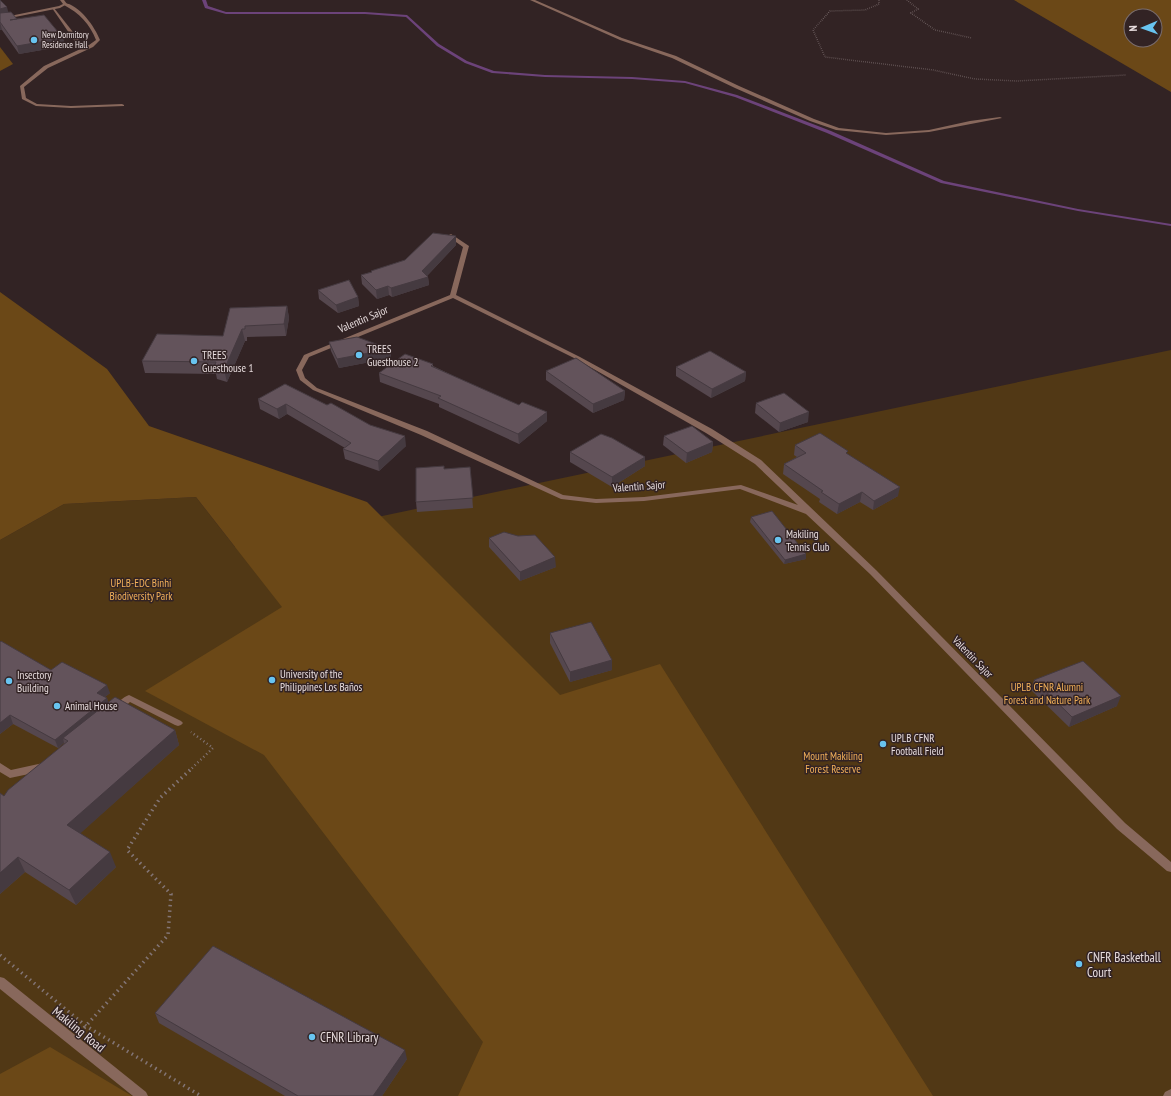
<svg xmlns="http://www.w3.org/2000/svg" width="1171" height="1096" viewBox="0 0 1171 1096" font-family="'PT Sans Narrow',sans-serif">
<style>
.green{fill:#513815}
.forest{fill:#6b4817;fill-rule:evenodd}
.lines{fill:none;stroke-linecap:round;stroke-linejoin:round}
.stream{fill:#6c437a;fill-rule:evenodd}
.path-far2{stroke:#837576;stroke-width:1.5;stroke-dasharray:0.5 1.5;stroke-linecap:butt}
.path-far1{stroke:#837576;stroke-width:2.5;stroke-dasharray:1 3;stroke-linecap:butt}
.path{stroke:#837576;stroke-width:3.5;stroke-dasharray:1.5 4;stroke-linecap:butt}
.service{fill:#88685c;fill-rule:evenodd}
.minor{fill:#88685c;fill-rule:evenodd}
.wall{fill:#55474e}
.shaded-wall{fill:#453a40}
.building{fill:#63535b;stroke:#453a40}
.poi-dot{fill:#68c4f0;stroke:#322324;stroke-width:1.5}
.labels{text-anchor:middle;stroke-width:3;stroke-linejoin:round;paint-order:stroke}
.far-poi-label{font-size:9px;fill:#e7dcdd;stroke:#322324;text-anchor:start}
.street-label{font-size:11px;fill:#e7dcdd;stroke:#322324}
.poi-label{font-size:11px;fill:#e7dcdd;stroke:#322324;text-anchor:start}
.park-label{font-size:11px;fill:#f2b059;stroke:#322324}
.near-poi-label{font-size:13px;fill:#e7dcdd;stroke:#322324;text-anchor:start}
.near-street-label{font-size:13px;fill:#e7dcdd;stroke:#322324}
</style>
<rect width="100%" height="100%" fill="#322324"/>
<path class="green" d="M1171 350V1096H0V540L64 504 196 497 235 547Z"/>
<g class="forest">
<path d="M1014 0H1171V92ZM1131 16H1155V40H1131Z"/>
<path d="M0 47 13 64 0 71Z"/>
<path d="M0 292 107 369 149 426 367 502 560 695 660 664 933 1096H458L483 1042 264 755 145 691 282 607 196 497 64 504 0 540Z"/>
<path d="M50 1047 132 1096H0V1074Z"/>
</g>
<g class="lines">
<path class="stream" d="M202 0H206L208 6 226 12H365L407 15 439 44 467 61 494 71 545 75 632 77 685 81 737 95 831 131 944 181 1078 209 1171 224V226L1078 211 941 183 827 133 735 97 685 83 632 79 545 77 492 73 465 63 437 46 406 17 365 14H226L205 8Z"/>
<g class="path-far2">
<path d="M879 0V4L865 10 830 11 813 30 825 57 933 70 975 79 1017 81 1126 75"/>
<path d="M907 0 918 9 911 13 935 30 972 38"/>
</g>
<path class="path-far1" d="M189 771 213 748 191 732"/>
<g class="path">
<path d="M0 955 86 1026 201 1096"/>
<path d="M84 1028 168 935 171 894 127 850 160 798 190 770"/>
</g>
<g class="service">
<path d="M530 0H535L622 38 676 56 739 86 814 119 839 128 886 133 929 130 970 121 1000 117 1002 118 929 132 886 135 836 130 810 121 735 88 672 58 620 40Z"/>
<path d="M64 3C79 4 95 27 100 40L93 47 48 68 24 87 26 98 37 104 71 106 122 104 124 105V106L71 108 36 106 22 99 20 86 44 66 89 45 96 40C90 24 79 13 64 5Z"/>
<path d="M52 8H54L80 41V43H76Z"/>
<path d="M129 695 181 721 183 723 181 725 178 726 175 725 130 702 120 711H114L112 709C116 704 123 697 129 695Z"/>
<path d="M0 763 11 770 43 763 46 764 48 767 46 770 43 771 10 778 0 772Z"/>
</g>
<g class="minor">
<path d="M60 0H64L67 4 60 8 0 20V18L59 6 63 4Z"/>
<path d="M451 234 469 246 456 295 580 357 712 429 761 460 876 570 1125 823 1171 862V872L1167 871 1117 829 870 574 806 514 740 489 644 501 596 503 561 499 421 435 313 390 300 380 296 370 304 355 450 295 463 247 449 237V235ZM453 298 576 359 706 433 755 464 798 505 741 485 644 497 596 499 563 495 427 431 317 388 305 378 302 370 309 357Z"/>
<path d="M0 977 4 978 146 1092 148 1096H133L0 989Z"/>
<path d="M1171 1089V1096H1163L1165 1092Z"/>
</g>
</g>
<g class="wall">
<path d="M0 0 8 12 17 19 63 38 65 46 19 54 2 30H0Z"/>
<path d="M456 236V245L427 276 428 277 429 285 392 297 389 295 377 299 362 284 361 275 371 272V271L405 260Z"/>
<path d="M318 290 358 297 359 306 338 313 319 299Z"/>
<path d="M287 306 289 318 286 336 247 337V341H245L227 382 217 379 216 374 145 373 142 361 223 336Z"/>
<path d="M329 342 390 349 391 358 339 368 331 351Z"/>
<path d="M433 364V366L547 421 519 444 439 407V404L380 382 379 373Z"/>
<path d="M676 367 746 372 745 381 711 398 676 376Z"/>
<path d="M546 371 625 391 624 400 593 413 546 380Z"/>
<path d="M285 384 406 446 379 471 345 459 343 449 345 448 287 414 279 419 260 409 258 399Z"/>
<path d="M756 403 808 422 779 432 755 413Z"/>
<path d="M664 436 713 442 712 452 686 463 663 445Z"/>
<path d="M795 445 848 454 898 496 873 510 860 502 837 514 819 502 820 499 783 474 784 464 797 457 794 455Z"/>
<path d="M570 452 645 457V466L612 487 570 462Z"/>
<path d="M470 467 473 508 417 512 416 502Z"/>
<path d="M751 517 806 554V559L784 564 750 522Z"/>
<path d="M489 538 556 567 520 581 489 547Z"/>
<path d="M550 633 612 660V670L570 682 550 643Z"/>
<path d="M0 642 51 670 110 693 105 697 107 698 108 702 175 730 179 745 80 833 116 867 76 905 25 872 0 894 4 796 65 743H64L58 748 13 724 0 734Z"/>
<path d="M1034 680 1117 706 1069 727 1031 690Z"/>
<path d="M155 1013 407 1059 382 1096H285L159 1023Z"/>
</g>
<g class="shaded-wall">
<path d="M7 7 9 15 0 17V9Z"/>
<path d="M0 22 2 30H0Z"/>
<path d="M63 38 65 46 19 54 17 46Z"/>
<path d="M456 236V245L425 278 428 277 429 285 392 297 391 288 422 271Z"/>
<path d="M388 286 389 295 377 299 376 290Z"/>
<path d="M358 297 359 306 338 313 336 305Z"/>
<path d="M287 306 289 318 286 336 284 324Z"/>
<path d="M242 329 245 341 227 382 224 370Z"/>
<path d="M390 349 391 358 339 368 337 359Z"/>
<path d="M746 372 745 381 711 398 712 389Z"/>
<path d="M625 391 624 400 593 413V404Z"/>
<path d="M286 404 287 414 279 419 277 409Z"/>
<path d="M547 412V421L519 444 518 434Z"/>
<path d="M809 412 808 422 779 432 780 423Z"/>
<path d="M405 436 406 446 379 471 378 461Z"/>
<path d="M713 442 712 452 686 463 687 453Z"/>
<path d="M645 457V466L612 487V477Z"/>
<path d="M900 487 898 496 873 510 874 501Z"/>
<path d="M862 492 860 502 837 514 839 504Z"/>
<path d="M806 554V559L784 564 785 560Z"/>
<path d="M555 557 556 567 520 581V572Z"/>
<path d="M612 660V670L570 682V672Z"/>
<path d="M107 685 110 693 100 701 97 693Z"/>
<path d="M1121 696 1117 706 1069 727 1072 717Z"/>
<path d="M107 698 110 707 63 738 64 743 58 748 55 740Z"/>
<path d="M10 715 13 724 0 734V723Z"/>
<path d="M175 730 179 745 73 840 67 825Z"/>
<path d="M110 852 116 867 76 905 69 890Z"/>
<path d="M18 857 25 872 0 894V873Z"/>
<path d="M405 1050 407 1059 382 1096H373Z"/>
</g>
<g class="building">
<path d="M0 0 7 7 0 9Z"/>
<path d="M11 12 17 19 10 20 44 15 63 38 17 46 0 22V13Z"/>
<path d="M433 233 456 236 422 271 428 277 391 288 388 286 376 290 361 275 372 272 371 271 405 260Z"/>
<path d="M349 280 358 297 336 305 318 290Z"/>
<path d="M287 306 284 324 245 326V329H242L224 370 214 367 216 362 142 361 157 334 223 336 230 308Z"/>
<path d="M357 337 390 349 337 359 329 342Z"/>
<path d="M710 351 746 372 712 389 676 367Z"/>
<path d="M405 354 433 364 431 366 519 405 522 402 547 412 518 434 438 398 441 396 379 373Z"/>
<path d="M576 358 625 391 593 404 546 371Z"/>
<path d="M285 384 327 405 331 403 370 425 405 436 378 461 343 449 351 443 286 404 277 409 258 399Z"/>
<path d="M784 393 809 412 780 423 756 403Z"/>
<path d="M692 426 713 442 687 453 664 436Z"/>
<path d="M820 433 848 451 846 453 900 487 874 501 862 492 839 504 821 492 823 491 784 464 806 453 795 445Z"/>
<path d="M601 434 612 438 645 457 612 477 570 452Z"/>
<path d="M444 466V469L470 467 473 498 416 502V468Z"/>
<path d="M772 511 806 554 785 560 751 517Z"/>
<path d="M504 532 518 536 535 535 555 557 520 572 489 538Z"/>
<path d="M591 622 612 660 570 672 550 633Z"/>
<path d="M1 641 51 670 62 662 107 685 97 693 107 698 55 740 10 715 0 723V642Z"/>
<path d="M1083 661 1121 696 1072 717 1034 680Z"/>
<path d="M115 697 175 730 67 825 110 852 69 890 18 857 0 873V793L4 796 8 790 68 741 63 738Z"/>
<path d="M213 946 405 1050 373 1096H298L155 1013Z"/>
</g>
<g class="poi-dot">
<circle cx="34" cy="40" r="4"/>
<circle cx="359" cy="355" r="4"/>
<circle cx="194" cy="361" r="4"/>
<circle cx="778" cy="540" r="4"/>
<circle cx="272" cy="680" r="4"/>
<circle cx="9" cy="681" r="4"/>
<circle cx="57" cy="706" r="4"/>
<circle cx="883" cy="744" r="4"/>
<circle cx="1079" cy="964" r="4"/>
<circle cx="312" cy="1037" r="4"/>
</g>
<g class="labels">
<g class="far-poi-label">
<text x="42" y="38">New Dormitory<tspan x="42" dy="10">Residence Hall</tspan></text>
</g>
<g class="street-label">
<text transform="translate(363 319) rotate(-23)" y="4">Valentin Sajor</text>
<text transform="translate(639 486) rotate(-4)" y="4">Valentin Sajor</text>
<text transform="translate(973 657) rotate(46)" y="4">Valentin Sajor</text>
</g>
<g class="poi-label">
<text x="367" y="353">TREES<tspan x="367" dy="13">Guesthouse 2</tspan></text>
<text x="202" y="359">TREES<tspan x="202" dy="13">Guesthouse 1</tspan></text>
<text x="786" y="538">Makiling<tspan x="786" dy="13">Tennis Club</tspan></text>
<text x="280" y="678">University of the<tspan x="280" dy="13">Philippines Los Baños</tspan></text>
<text x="17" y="679">Insectory<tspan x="17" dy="13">Building</tspan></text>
<text x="65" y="710">Animal House</text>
<text x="891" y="742">UPLB CFNR<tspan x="891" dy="13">Football Field</tspan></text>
</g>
<g class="park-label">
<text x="141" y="587">UPLB-EDC Binhi<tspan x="141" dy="13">Biodiversity Park</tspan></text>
<text x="1047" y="691">UPLB CFNR Alumni<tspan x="1047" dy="13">Forest and Nature Park</tspan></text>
<text x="833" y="760">Mount Makiling<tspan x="833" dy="13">Forest Reserve</tspan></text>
</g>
<g class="near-poi-label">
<text x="1087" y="962">CNFR Basketball<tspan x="1087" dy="15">Court</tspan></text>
<text x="320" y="1042">CFNR Library</text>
</g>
<g class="near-street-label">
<text transform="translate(79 1029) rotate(39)" y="5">Makiling Road</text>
</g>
</g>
<g transform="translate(1143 28) rotate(268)"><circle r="19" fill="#322324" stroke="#7a6d6e"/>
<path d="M0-3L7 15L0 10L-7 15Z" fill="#68c4f0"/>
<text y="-6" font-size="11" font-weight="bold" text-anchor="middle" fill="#e7dcdd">N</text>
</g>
</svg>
